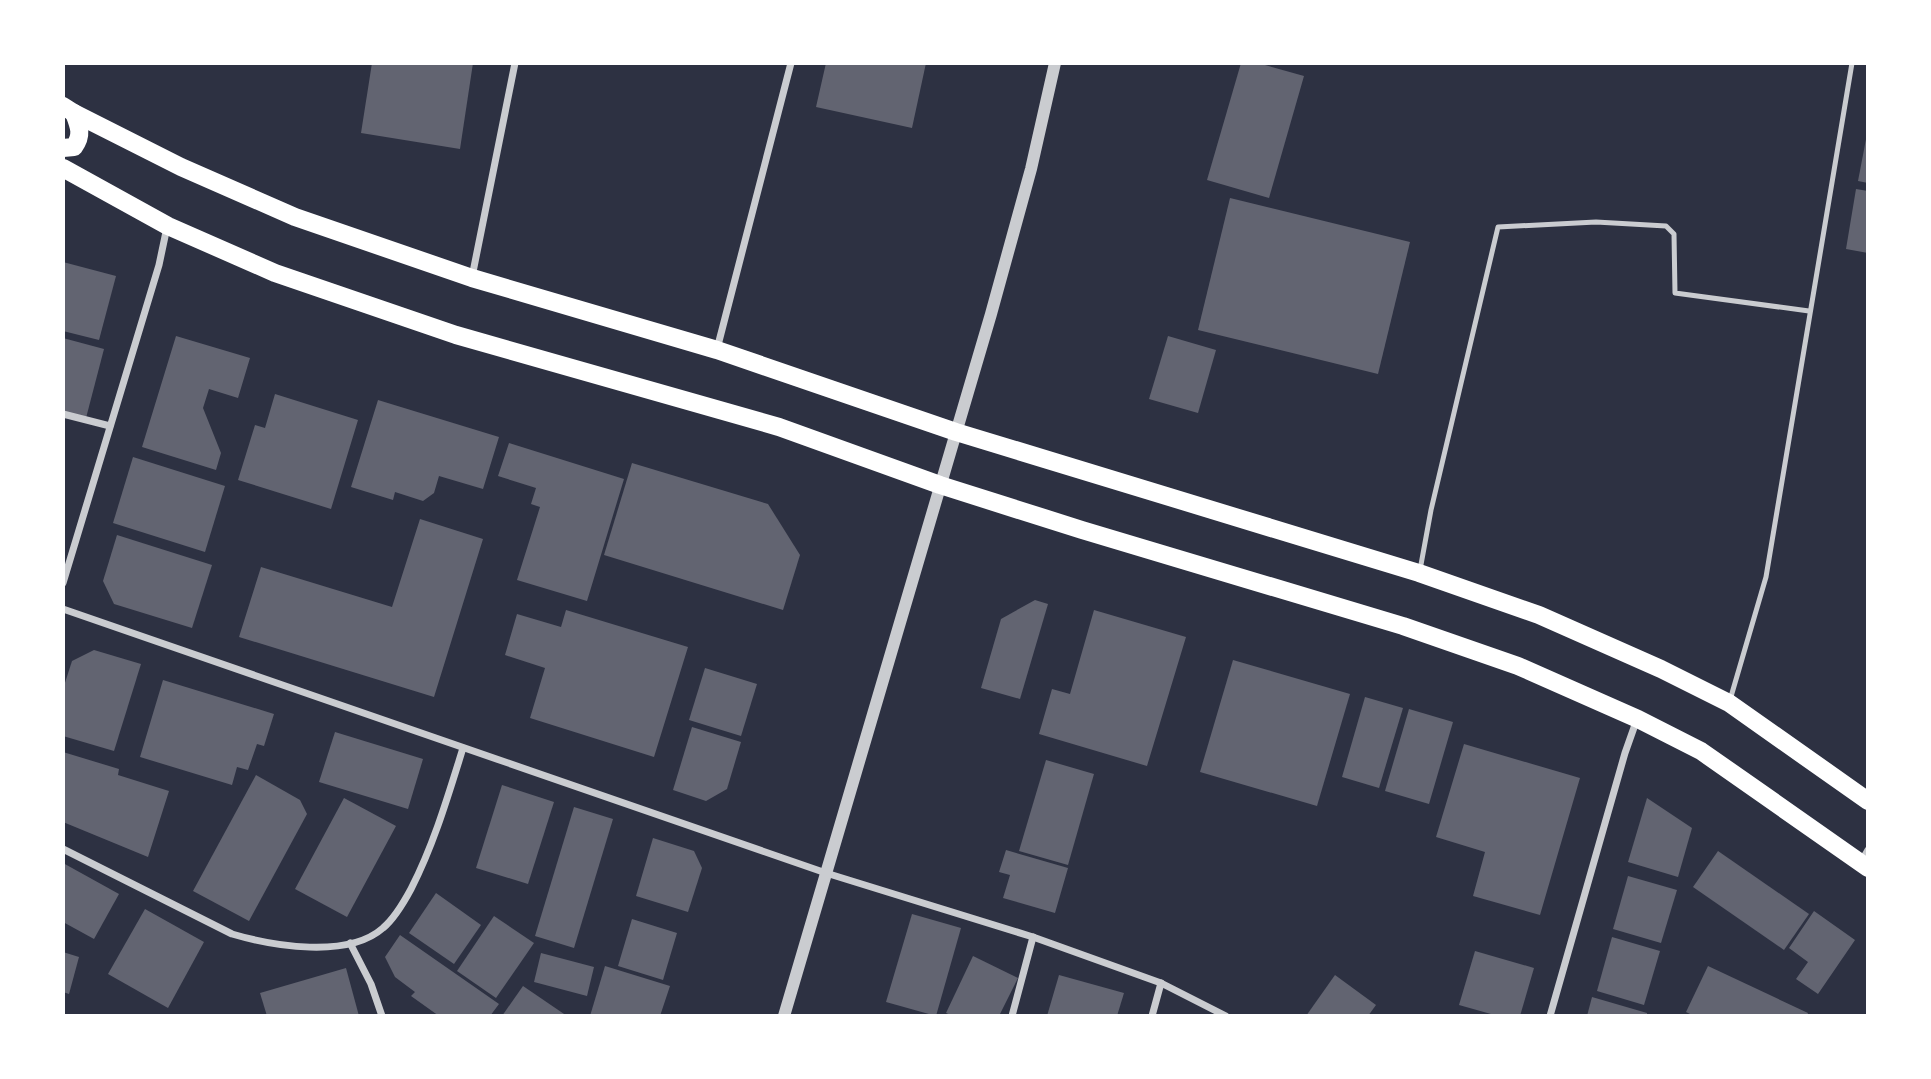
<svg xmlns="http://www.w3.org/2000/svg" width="1931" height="1079" viewBox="0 0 1931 1079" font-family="Commissioner,sans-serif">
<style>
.building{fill:#626471}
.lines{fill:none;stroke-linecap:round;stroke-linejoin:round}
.service{stroke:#caccd0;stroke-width:5}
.minor{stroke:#caccd0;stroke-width:7}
.tertiary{stroke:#caccd0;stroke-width:12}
.primary{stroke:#fff;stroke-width:18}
</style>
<rect width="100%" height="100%" fill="#2d3142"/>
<g class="building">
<path d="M372 63H473L460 149 361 133Z"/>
<path d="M826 63H926L912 128 816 107Z"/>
<path d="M1241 63H1258L1304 76 1269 198 1207 180Z"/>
<path d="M1867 134H1868V183L1858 181Z"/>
<path d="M1856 189 1868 191V253L1846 249Z"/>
<path d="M1230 198 1410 242 1378 374 1198 330Z"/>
<path d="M63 262 116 276 99 340 63 331Z"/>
<path d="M176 336 250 358 238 398 209 389 203 408 221 453 216 470 142 447Z"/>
<path d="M1168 336 1216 350 1198 413 1149 399Z"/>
<path d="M63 338 104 349 86 418 63 412Z"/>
<path d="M275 394 358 420 331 509 238 480 255 425 265 428Z"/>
<path d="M378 400 499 437 483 489 439 476 434 493 423 501 395 492 393 500 351 487Z"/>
<path d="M509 443 624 479 587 601 517 580 540 507 531 504 536 488 498 476Z"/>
<path d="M133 457 225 486 205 552 113 523Z"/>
<path d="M632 463 768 504 800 555 783 610 604 555Z"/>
<path d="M420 519 483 539 434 697 239 637 261 567 392 607Z"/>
<path d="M117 535 212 565 192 628 114 604 103 581Z"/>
<path d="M1035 600 1048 604 1020 699 981 688 1001 619Z"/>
<path d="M566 610 688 647 654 757 530 718 545 668 505 655 517 614 561 627Z"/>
<path d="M1094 610 1186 637 1147 766 1039 734 1052 689 1070 694Z"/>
<path d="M94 650 141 664 114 751 63 736V689L72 661Z"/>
<path d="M1233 660 1350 694 1317 806 1200 772Z"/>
<path d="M705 668 757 684 741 736 689 720Z"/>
<path d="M163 680 274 714 264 746 257 744 248 770 237 767 232 785 140 757Z"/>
<path d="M1365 697 1403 708 1379 788 1342 777Z"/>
<path d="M1409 709 1453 722 1429 804 1385 791Z"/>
<path d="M692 727 741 742 727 789 706 801 673 790Z"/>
<path d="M335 732 423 759 408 809 319 782Z"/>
<path d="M1464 744 1580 778 1540 915 1473 896 1485 852 1436 837Z"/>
<path d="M63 752 119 769 118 775 169 791 148 857 63 822Z"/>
<path d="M1046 760 1094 774 1068 865 1019 851Z"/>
<path d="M256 775 300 800 307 814 249 921 193 891Z"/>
<path d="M502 785 554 802 528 884 476 868Z"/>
<path d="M344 798 396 826 347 917 295 889Z"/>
<path d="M1647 798 1692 828 1678 877 1628 862Z"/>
<path d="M574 807 613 819 574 948 535 936Z"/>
<path d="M653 838 694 851 702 868 688 912 636 896Z"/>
<path d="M1006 850 1068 868 1055 913 1003 898 1010 875 999 872Z"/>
<path d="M1718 851 1809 914 1784 950 1693 887Z"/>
<path d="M63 863 119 894 94 939 63 922Z"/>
<path d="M1628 876 1677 890 1661 943 1613 929Z"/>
<path d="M436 893 481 925 454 964 409 933Z"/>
<path d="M145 909 204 942 168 1008 108 974Z"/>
<path d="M1814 911 1855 940 1818 994 1796 979 1808 962 1789 948Z"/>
<path d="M912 914 961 928 936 1016 886 1002Z"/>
<path d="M494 916 534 943 496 998 457 971Z"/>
<path d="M632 919 677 933 663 980 618 966Z"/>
<path d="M400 935 499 1004 490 1016H439L411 996 415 992 395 977 385 957Z"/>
<path d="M1612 937 1660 951 1644 1005 1597 991Z"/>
<path d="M1475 951 1534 968 1520 1016H1498L1459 1005Z"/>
<path d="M63 952 79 957 69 994 63 992Z"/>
<path d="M541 953 594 967 587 996 534 982Z"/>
<path d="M973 956 1018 978 999 1016H953L946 1013Z"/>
<path d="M605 966 670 986 660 1016H590Z"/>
<path d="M1708 966 1808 1013 1807 1016H1694L1686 1012Z"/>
<path d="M346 968 359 1016H267L260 993Z"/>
<path d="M1059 975 1124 993 1117 1016H1047Z"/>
<path d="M1335 975 1376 1005 1368 1016H1306Z"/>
<path d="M523 986 567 1016H502Z"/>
<path d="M1592 997 1647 1013V1016H1587Z"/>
</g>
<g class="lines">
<g class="service">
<path d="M1420 570 1431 510 1498 227 1596 222 1666 226 1674 234 1675 293 1809 311"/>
<path d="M1730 700 1766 577 1852 63"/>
</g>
<g class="minor">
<path d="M472 277 515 63"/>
<path d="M717 349 791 63"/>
<path d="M63 414 110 426"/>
<path d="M63 583 159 265 167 227"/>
<path d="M63 609 826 873 1033 937 1161 983 1226 1016"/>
<path d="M63 849 232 934C273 946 348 959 383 928 395 918 404 902 411 889 434 844 448 796 463 748"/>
<path d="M1861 862 1868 850"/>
<path d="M350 943 371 984 382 1016"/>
<path d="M1012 1016 1033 937"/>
<path d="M1152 1016 1161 983"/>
<path d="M1550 1016 1625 753 1637 719"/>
</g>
<path class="tertiary" d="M784 1016 991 314 1031 169 1055 63"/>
<g class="primary">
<path d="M63 106 74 113 181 167 295 217 472 278 717 350 956 432 1419 573 1539 615 1661 669 1729 703 1868 801"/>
<path d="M63 148 74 147C83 135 79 126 74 113"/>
<path d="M63 168 168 226 275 273 456 335 779 427 940 485 1082 530 1403 626 1518 666 1638 719 1701 751 1868 868"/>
</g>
</g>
<rect width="1931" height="1079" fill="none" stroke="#ffffff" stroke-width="130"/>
</svg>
